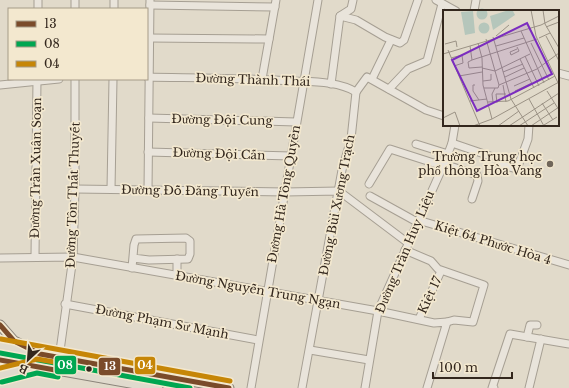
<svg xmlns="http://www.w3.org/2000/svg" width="569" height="388" viewBox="0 0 569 388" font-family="'Libre Baskerville',serif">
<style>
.grass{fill:url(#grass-tufts)}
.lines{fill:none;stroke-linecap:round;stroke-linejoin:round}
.minor-casing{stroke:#a69f93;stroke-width:9}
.major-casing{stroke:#8b847a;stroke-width:11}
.minor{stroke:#e9e4db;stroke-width:7}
.major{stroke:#e0dacd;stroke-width:9}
.bus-1-casing{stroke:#f3e8cf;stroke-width:8}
.bus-2-casing{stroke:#f3e8cf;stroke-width:8}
.bus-3-casing{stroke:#f3e8cf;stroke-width:8}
.bus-1{stroke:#7a4b2a;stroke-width:5}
.bus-2{stroke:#00a651;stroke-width:5}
.bus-3{stroke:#c68607;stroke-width:5}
.poi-dot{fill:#70665a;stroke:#f3e8cf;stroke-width:1.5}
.bus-dot{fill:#33271d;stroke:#f3e8cf;stroke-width:1.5}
.labels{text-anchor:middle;stroke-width:3.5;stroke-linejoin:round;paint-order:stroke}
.street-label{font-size:12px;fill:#33271d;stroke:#f3e8cf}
.poi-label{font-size:12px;fill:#33271d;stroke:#f3e8cf;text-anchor:end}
.inset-road{fill:none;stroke:#9b9285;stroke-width:1}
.view{fill:#7b2cbf;fill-opacity:0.15;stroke:#7b2cbf;stroke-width:2}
.inset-edge{fill:none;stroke:#33271d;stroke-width:2}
.line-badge{stroke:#f3e8cf;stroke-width:1.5}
.badge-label{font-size:11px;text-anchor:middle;font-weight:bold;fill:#fff}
</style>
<defs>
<pattern id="grass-tufts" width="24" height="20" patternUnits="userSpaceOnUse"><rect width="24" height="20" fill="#d0d0ad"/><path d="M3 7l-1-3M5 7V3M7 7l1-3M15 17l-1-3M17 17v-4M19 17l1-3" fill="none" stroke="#b3b394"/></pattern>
</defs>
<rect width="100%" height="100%" fill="#e1daca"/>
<path class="grass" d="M9 354 198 388H183L8 356Z"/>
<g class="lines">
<defs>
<g id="minor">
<path d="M436 0 456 11"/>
<path d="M150 5 275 7"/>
<path d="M38 9V0"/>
<path d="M75 9V0"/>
<path d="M114 9V0"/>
<path d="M474 11 476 0"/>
<path d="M340 16 356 20 385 37 400 43 404 40 418 0"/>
<path d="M149 38 269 39"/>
<path d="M558 73 569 76"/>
<path d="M147 77C195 78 243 78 291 81 312 82 338 81 356 92"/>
<path d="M262 79 276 0"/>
<path d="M372 79 391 40"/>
<path d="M331 84 340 16 351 9 353 0"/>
<path d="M0 85 59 79"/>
<path d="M389 89 408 69 427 61 442 4"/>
<path d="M356 92 367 77 426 110 444 116"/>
<path d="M149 118 296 122"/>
<path d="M452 143 490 156"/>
<path d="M416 144 448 154"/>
<path d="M148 152 291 156"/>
<path d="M444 164 477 175 478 181 472 199"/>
<path d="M499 164 517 169 528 139 529 125"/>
<path d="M369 184 390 149 443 166"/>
<path d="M75 189 285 192 339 191 408 243"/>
<path d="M111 189 113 79"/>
<path d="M148 190 150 0"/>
<path d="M370 196 417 222"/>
<path d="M418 220 569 265"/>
<path d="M405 250 431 261 438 269 484 285 473 322 454 320 447 322"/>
<path d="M35 256 37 79"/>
<path d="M0 258 73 257 378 311 434 323 447 322 427 388"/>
<path d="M177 259V275"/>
<path d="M132 268 134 245 136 239 186 238 190 241V254L188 259 149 260 133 258"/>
<path d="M65 304 258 340"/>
<path d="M419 319 441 271"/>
<path d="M527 337 530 325H537"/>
<path d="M310 350 369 360"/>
<path d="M59 358 73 257 75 189V79"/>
<path d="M251 388 318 0"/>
<path d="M302 388 342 170 351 139 356 92"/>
<path d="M365 388 378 311 444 164 452 143 455 125"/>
<path d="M494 388H492L510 334 569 344"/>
<path d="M529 388 541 339"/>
</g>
<g id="major">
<path d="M0 325 14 341 30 349"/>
<path d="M0 346 229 388"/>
<path d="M0 360 158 388"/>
<path d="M0 375 32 367"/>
</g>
</defs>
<use href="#minor" class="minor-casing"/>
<use href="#major" class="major-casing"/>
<use href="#minor" class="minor"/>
<use href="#major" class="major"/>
<defs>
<g id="bus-1">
<path d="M0 325 14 341 40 354 229 388"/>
<path d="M0 360 55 370"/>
</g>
<g id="bus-2">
<path d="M0 353 190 388"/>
<path d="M2 382 37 373 58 377"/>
</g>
<g id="bus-3">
<path d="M1 339 230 381"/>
<path d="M0 368 37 359 60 363"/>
</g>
</defs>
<use href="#bus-1" class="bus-1-casing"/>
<use href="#bus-2" class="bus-2-casing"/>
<use href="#bus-3" class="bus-3-casing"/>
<use href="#bus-1" class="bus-1"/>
<use href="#bus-2" class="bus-2"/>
<use href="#bus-3" class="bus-3"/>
</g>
<circle class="poi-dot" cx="550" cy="164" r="4"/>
<circle class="bus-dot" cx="89" cy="369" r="3.5"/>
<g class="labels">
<g class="street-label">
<text transform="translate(253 80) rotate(2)" y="4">Đường Thành Thái</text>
<text transform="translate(222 120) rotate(1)" y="4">Đường Đội Cung</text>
<text transform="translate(219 154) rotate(2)" y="4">Đường Đội Cấn</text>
<text transform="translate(36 168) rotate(-89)" y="4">Đường Trần Xuân Soạn</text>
<text transform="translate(190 191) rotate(1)" y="4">Đường Đỗ Đăng Tuyển</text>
<text transform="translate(284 194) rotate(-80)" y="4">Đường Hà Tông Quyền</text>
<text transform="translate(73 195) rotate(-88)" y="4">Đường Tôn Thất Thuyết</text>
<text transform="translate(337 205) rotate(-79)" y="4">Đường Bùi Xương Trạch</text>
<text transform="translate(493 243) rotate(17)" y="4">Kiệt 64 Phước Hòa 4</text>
<text transform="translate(405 252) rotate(-67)" y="4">Đường Trần Huy Liệu</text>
<text transform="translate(258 290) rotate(10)" y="4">Đường Nguyễn Trung Ngạn</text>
<text transform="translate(430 295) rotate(-65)" y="4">Kiệt 17</text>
<text transform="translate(162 322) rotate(11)" y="4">Đường Phạm Sư Mạnh</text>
</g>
<g class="poi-label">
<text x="542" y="161">Trường Trung học<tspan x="542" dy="14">phổ thông Hòa Vang</tspan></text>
</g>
</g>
<g transform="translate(443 10)">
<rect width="116" height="116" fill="#e1daca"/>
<path d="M33.5 4a5.5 5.5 0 1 1 11 0a5.5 5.5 0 1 1-11 0ZM66 0 70 1 72 5 50 20 47 6ZM30 1 32 23 22 25 18 2ZM35.5 18a5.5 5.5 0 1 1 11 0a5.5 5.5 0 1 1-11 0Z" fill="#b5c6bb"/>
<path class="inset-road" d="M88 0 93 26 116 75M100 0 102 14 116 38M103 17 116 12M78 21 101 73M53 26 66 15M103 26 116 51M50 27 68 89 85 116M96 28 107 23M43 29 56 75M35 33 39 48 40 75 49 109M88 33 106 70M2 34 13 31 14 37M27 36 29 50 94 29M53 36 81 28M74 39 67 42 68 45 76 41 74 37M5 40 37 116M0 44 98 15 116 6M82 46 96 76M8 48 19 45 20 53 11 56M77 49 91 78M29 50 25 52 26 58 39 57M39 58 52 61 87 44M60 62 80 54M16 66 39 62M62 67 81 58M40 71 48 70V64M32 75H30V81L36 90M60 75 63 92M71 76 87 69M41 78H55L56 75 94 59 116 43M72 81 89 73M104 81 116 100M86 89 101 116M27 91 44 89M45 92 65 91 112 66M50 92 49 84 52 78M54 93 53 84H63M99 93 110 110M0 108 12 102 17 116M101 115 114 107M30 116 49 109 116 72M55 116 76 101M66 116 116 83M76 116 111 93M88 116 116 97"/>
<path class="view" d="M84 13 109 64 34 101 9 50Z"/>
<rect width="116" height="116" class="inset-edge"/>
</g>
<g class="line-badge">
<rect x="54" y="355" width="23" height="20" rx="4" fill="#00a651"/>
<rect x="134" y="356" width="22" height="19" rx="4" fill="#c68607"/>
<rect x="98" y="357" width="23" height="19" rx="4" fill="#7a4b2a"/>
</g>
<g class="badge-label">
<text x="65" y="369">08</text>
<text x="145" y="369">04</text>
<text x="110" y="370">13</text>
</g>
<rect x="8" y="8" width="140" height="72" fill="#f3e8cf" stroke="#a69b88"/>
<rect x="16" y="21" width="20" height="6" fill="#7a4b2a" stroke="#a69b88"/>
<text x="44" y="28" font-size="12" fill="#33271d">13</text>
<rect x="16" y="41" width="20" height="6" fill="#00a651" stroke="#a69b88"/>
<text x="44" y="48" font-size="12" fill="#33271d">08</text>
<rect x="16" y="61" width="20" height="6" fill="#c68607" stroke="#a69b88"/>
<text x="44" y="68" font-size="12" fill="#33271d">04</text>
<g transform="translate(28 360) rotate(206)" stroke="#f3e8cf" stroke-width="3" paint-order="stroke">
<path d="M0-3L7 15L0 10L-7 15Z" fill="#33271d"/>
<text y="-6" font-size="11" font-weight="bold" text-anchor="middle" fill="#33271d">B</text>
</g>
<path d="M433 372v6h79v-6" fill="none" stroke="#33271d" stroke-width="2"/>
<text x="439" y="372" font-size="12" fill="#33271d" stroke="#f3e8cf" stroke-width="3" paint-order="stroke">100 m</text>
</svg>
